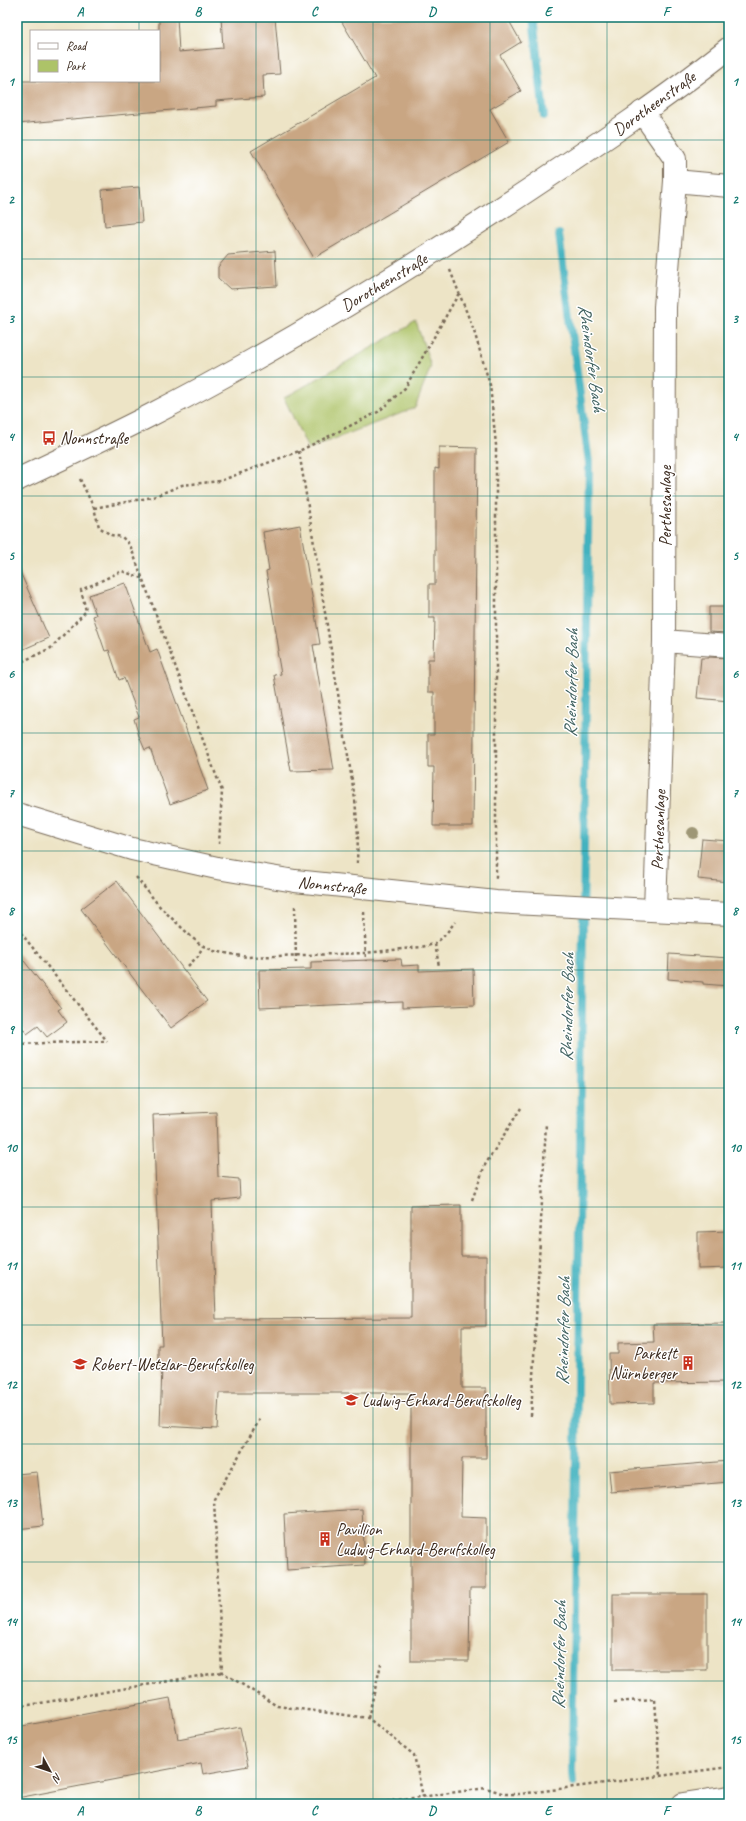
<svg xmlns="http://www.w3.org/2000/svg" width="746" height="1821" viewBox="0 0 746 1821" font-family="Caveat,sans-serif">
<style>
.green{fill:#adc368;stroke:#747643}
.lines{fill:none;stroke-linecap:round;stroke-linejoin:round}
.stream{stroke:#43b2bf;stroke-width:8}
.building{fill:#c9a683}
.minor-casing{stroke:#796b59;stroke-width:24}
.major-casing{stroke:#796b59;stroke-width:24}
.path{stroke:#796b59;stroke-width:2.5;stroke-dasharray:3 3;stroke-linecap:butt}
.minor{stroke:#fff;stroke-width:22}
.major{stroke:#fff;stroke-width:22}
.tree{fill:#9e9776}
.grid{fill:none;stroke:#0f766e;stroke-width:1;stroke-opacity:0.55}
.labels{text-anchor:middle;stroke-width:3;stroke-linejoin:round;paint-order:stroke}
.street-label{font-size:17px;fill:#3b2a1e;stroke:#fff}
.poi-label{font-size:17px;fill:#3b2a1e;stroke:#fff;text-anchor:start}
.water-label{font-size:18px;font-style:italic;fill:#3e605e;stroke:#fff}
.neatline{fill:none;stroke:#0f766e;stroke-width:1.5}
.grid-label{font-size:13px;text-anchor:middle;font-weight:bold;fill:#0f766e}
</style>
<rect width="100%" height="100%" fill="#fff"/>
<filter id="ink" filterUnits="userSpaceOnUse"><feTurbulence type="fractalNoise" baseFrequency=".025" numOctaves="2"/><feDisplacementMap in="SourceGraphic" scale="8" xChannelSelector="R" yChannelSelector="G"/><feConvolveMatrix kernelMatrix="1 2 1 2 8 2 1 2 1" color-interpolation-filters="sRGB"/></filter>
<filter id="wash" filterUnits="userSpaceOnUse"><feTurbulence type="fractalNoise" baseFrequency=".012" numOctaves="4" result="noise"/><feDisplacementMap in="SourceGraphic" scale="16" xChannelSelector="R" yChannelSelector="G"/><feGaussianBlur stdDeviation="0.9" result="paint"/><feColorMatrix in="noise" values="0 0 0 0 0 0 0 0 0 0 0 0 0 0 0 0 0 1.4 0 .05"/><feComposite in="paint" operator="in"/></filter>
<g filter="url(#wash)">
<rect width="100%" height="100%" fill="#ede4c6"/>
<path class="green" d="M416 322 431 366 415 408 308 449 284 398Z"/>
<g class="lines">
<g class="stream">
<path d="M533 17 544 116"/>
<path d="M559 234 589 463 572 1771 573 1783"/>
</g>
</g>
<g id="blocks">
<g class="building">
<path d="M159 17H177L179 52 223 48 221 17H275L280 74 263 75 264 97 216 101V106L17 124V81H159Z"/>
<path d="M339 17H507L521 42 500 55 521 91 490 109 509 142 314 258 251 151 375 78Z"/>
<path d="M139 187 142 222 105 226 102 190Z"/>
<path d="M275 251 277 286 230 289 218 278V267L228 255Z"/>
<path d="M439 447 477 448 473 826H433L434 767H428V734H434V692H428V659H434L435 618H429V584H435V468L439 469Z"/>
<path d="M300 525 320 644 313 645 334 770 291 771 274 675 281 674 277 651H279L266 571 269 570 263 532Z"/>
<path d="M17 565 49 638 17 652Z"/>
<path d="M125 583 150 652 157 649 208 790 170 804 150 748 145 750 139 736 134 719 139 717 124 678 119 680 109 650 105 651 93 616 96 615 89 595Z"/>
<path d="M709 607H729V633L709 632Z"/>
<path d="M709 657 729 658V701L697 698 701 658H709Z"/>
<path d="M702 839 729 841V882L698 879Z"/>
<path d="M117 881 207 1001 171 1028 81 909Z"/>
<path d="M17 952 61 1008 58 1010 67 1022 47 1037 38 1026 27 1034 17 1021Z"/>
<path d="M669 954 729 958V986L703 984V982L668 979Z"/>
<path d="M401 959 402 966 419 965V971L473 969 474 1005 402 1008V1002L260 1008 259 970 311 969V962Z"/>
<path d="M216 1112 218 1177 239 1179 240 1198 212 1201 216 1319 411 1318V1206L461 1205V1256H486V1326H462V1388H486V1458H462L461 1517 486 1518V1588H470L469 1661H411V1393H219L217 1429 160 1426 162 1366H158V1345H162L153 1115Z"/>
<path d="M729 1231V1268L698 1269V1232Z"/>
<path d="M729 1323V1382L654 1383V1403L610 1404 609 1354H618V1343L654 1342 653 1324Z"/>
<path d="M729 1461V1482L611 1492 609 1471Z"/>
<path d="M37 1472 43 1526 17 1529V1474Z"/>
<path d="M362 1509 365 1565 287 1570 284 1514Z"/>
<rect x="613" y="1594" width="94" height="76"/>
<path d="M170 1698 178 1739 240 1727 248 1766 203 1774 201 1763 17 1798V1727Z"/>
</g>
</g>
</g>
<g filter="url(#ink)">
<use href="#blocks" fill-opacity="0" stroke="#796b59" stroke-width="1"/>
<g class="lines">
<defs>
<g id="minor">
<path d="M642 112 675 159V181L665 307 664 641 655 910"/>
<path d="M675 181 729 186"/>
<path d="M17 480C61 459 106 438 149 416 280 349 405 272 527 191 596 145 665 99 729 48"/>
<path d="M664 641 729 646"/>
<path d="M17 814 132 849 217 868 295 881 496 902 729 914"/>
</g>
<path id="major" d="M683 1804 729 1797"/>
</defs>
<use href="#minor" class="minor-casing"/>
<use href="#major" class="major-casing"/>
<g class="path">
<path d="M450 270 474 331 490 385 496 445V878"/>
<path d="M299 451 355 799 358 835 357 863"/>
<path d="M80 479 94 508 99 527 111 535 122 537 130 545 222 791 219 844"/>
<path d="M94 508 153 497 182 485 220 481 299 451 378 412 405 388 459 293"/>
<path d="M17 664 51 648 86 611 81 590 122 571 142 578"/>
<path d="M136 877 161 908 198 943 214 951 247 957 365 953 421 947 435 944 445 935 455 922"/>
<path d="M295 906 296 964"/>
<path d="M364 912 366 961"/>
<path d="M17 928 107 1041"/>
<path d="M435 944 439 966"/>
<path d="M188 966 198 956 203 946"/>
<path d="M17 1044 106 1041"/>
<path d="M472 1200 485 1165 521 1108"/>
<path d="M531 1416 546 1123"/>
<path d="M260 1419 214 1499 222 1672 277 1706 368 1718 414 1755 423 1797"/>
<path d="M614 1702 655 1699 660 1776"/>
<path d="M17 1707 222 1672"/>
<path d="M368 1718 381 1664"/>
<path d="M369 1804 486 1788 505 1794H520L729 1767"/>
</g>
<use href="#minor" class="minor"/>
<use href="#major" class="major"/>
</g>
<circle class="tree" cx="693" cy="833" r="6"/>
</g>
<path class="grid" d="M139 17V31M256 17V1804M373 17V1804M490 17V1804M607 17V1804M139 81V1804M17 140H729M17 259H729M17 377H729M17 496H729M17 614H729M17 733H729M17 851H729M17 970H729M17 1088H729M17 1207H729M17 1325H729M17 1444H729M17 1562H729M17 1681H729"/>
<defs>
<symbol id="bus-bare" viewBox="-9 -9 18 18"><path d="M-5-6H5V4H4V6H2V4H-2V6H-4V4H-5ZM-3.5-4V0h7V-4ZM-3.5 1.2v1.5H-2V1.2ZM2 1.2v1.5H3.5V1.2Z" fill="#c8321e" stroke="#fff" stroke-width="2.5" paint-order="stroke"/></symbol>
<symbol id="building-bare" viewBox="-9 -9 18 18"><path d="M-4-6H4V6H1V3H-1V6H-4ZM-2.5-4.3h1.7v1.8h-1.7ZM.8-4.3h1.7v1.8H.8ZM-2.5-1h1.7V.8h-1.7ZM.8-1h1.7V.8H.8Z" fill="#c8321e" stroke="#fff" stroke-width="2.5" paint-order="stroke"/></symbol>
<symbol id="school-bare" viewBox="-9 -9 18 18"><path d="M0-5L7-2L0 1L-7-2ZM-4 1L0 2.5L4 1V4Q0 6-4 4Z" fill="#c8321e" stroke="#fff" stroke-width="2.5" paint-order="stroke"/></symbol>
</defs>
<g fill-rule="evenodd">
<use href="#bus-bare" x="39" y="428" width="20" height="20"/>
<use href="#building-bare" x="678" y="1353" width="20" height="20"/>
<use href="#school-bare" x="70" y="1354" width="20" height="20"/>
<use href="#school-bare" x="341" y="1390" width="20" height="20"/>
<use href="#building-bare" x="315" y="1529" width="20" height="20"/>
</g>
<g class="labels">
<g class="street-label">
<text transform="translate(654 103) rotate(-36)" y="6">Dorotheenstraße</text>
<text transform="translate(384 282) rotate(-31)" y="6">Dorotheenstraße</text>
<text transform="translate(665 506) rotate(-90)" y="6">Perthesanlage</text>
<text transform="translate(658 830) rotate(-88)" y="6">Perthesanlage</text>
<text transform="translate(332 885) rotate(6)" y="6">Nonnstraße</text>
</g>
<g class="poi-label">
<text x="60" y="444">Nonnstraße</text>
<text x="677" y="1359" text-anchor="end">Parkett<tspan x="677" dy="20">Nürnberger</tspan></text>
<text x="91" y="1370">Robert-Wetzlar-Berufskolleg</text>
<text x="362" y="1406">Ludwig-Erhard-Berufskolleg</text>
<text x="336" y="1535">Pavillion<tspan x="336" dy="20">Ludwig-Erhard-Berufskolleg</tspan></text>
</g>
<g class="water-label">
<text transform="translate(592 358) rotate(82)" y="6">Rheindorfer Bach</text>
<text transform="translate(571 683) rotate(-89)" y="6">Rheindorfer Bach</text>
<text transform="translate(567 1007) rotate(-89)" y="6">Rheindorfer Bach</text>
<text transform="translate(563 1331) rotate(-89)" y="6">Rheindorfer Bach</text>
<text transform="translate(559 1655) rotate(-89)" y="6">Rheindorfer Bach</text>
</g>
</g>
<rect width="746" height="1821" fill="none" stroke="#fff" stroke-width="44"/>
<rect x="30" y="30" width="130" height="52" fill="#ffffff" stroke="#b1aaa5"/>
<rect x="38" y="43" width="20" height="6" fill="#ffffff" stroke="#b1aaa5"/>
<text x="66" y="50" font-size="12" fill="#3b2a1e">Road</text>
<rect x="38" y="60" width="20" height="12" fill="#adc368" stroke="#b1aaa5"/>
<text x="66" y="70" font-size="12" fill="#3b2a1e">Park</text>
<g transform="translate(50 1771) rotate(130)" stroke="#ffffff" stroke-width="3" paint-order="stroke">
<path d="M0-3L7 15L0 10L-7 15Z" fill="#3b2a1e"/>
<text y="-6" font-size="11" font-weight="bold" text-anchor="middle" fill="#3b2a1e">N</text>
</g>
<rect x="22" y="22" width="702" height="1777" class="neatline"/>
<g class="grid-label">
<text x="80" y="16">A</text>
<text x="198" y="16">B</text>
<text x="314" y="16">C</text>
<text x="432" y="16">D</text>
<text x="548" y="16">E</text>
<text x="666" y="16">F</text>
<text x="11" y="86">1</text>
<text x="735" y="86">1</text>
<text x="11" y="204">2</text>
<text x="735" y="204">2</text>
<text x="11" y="323">3</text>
<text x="735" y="323">3</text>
<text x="11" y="441">4</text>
<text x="735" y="441">4</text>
<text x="11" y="560">5</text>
<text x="735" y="560">5</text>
<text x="11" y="678">6</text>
<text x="735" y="678">6</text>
<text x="11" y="797">7</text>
<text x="735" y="797">7</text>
<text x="11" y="915">8</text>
<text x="735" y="915">8</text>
<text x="11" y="1034">9</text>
<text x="735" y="1034">9</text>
<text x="11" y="1152">10</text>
<text x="735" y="1152">10</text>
<text x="11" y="1270">11</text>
<text x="735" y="1270">11</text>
<text x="11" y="1389">12</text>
<text x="735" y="1389">12</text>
<text x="11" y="1507">13</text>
<text x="735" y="1507">13</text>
<text x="11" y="1626">14</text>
<text x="735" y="1626">14</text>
<text x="11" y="1744">15</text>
<text x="735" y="1744">15</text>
<text x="80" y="1815">A</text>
<text x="198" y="1815">B</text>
<text x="314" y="1815">C</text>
<text x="432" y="1815">D</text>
<text x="548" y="1815">E</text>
<text x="666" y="1815">F</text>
</g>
</svg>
